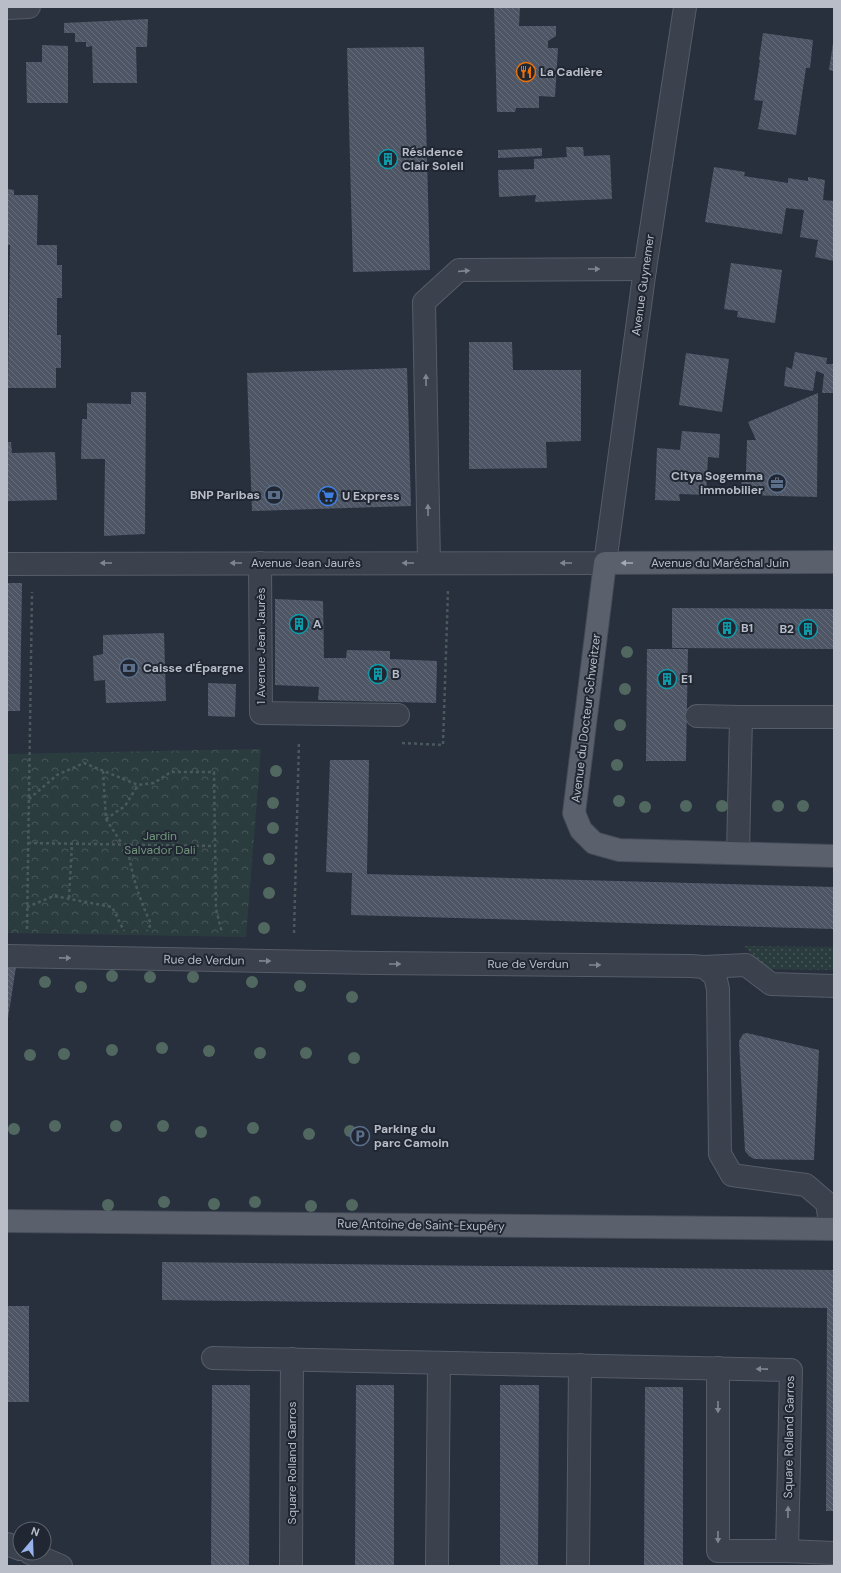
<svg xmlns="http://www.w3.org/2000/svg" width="841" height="1573" viewBox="0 0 841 1573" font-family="'DM Sans',sans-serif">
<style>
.grass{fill:url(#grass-dots)}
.park{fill:url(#park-crowns)}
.building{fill:url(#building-back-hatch)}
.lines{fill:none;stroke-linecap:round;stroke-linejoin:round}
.minor-casing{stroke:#565d68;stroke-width:24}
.major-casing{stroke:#454b56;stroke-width:24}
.path{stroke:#4a595d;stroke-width:2.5;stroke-dasharray:3 3;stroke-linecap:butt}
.minor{stroke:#3c424d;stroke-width:22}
.major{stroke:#5a616d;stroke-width:22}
.tree{fill:#516860}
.oneway{fill:#808691}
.oneway2{fill:#a5abb6}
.labels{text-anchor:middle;stroke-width:4;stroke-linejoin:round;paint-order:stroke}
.poi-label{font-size:12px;font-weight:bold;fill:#b8bdc8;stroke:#202732;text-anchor:start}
.street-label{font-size:12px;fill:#b8bdc8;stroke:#202732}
.park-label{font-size:12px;fill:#72967c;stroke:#202732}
</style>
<defs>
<pattern id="grass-dots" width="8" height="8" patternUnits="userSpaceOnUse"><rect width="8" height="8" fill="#2b3c3f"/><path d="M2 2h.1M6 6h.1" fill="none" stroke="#485659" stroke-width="1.8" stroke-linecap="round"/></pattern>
<pattern id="park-crowns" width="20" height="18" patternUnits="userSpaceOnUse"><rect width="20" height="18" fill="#2b3c3f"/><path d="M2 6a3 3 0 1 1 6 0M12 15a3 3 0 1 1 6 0" fill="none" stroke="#485659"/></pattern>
<pattern id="building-back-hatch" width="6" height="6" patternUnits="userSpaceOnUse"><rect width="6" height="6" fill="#4e5665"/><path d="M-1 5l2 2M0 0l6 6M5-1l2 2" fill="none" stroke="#656c7a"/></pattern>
</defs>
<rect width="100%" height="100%" fill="#282f3d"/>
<path class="grass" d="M744 946 834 947V970L765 969Z"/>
<path class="park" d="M261 749 246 937 7 933V754Z"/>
<g class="building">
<path d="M494 7H520L519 26H556V36L548 41V48H558L555 97 539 96V108H516L515 112H497Z"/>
<path d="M148 19 147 47H136L137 83H93L92 46 86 47V42H75V33H64V23Z"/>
<path d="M763 33 813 40 810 68H806L796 135 758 129 763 101 754 100 760 60H759Z"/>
<path d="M833 43H834V71L829 70Z"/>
<path d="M42 45 68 46V103H27L26 62H42Z"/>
<path d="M424 47 430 270 353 272 347 48Z"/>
<path d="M566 147H583L584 156 610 155 612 199 535 202 536 195 499 197 498 170 534 169V159L567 157Z"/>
<path d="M542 148V156L498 158V150Z"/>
<path d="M714 167 745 172 744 176 788 183V178L808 181V177L825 180 823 200 834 201V261L815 257 818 240 800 237 804 210 786 208 782 234 705 222Z"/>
<path d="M7 189 14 190V195H38L37 245H57V265H62V298H57V335H61V368H56V388H8L10 245H7Z"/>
<path d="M731 263 782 270 775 323 737 317 738 311 724 309Z"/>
<path d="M469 342H512L513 370H581V441L546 442 547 468 469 469Z"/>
<path d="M795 352 827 358 826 364H834V393H822L824 374 816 371 813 391 784 386 786 367 792 369Z"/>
<path d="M686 353 729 359 722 412 679 405Z"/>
<path d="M407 368 411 506 252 511 247 373Z"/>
<path d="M131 392H146L145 534 104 536 105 459H81L82 419H87V403L131 404Z"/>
<path d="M818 393 817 497 741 495 742 473H746L747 440H756L748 422Z"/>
<path d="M682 431 720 434 719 458 708 457 706 495 679 494 680 501 655 500 657 448 680 450Z"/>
<path d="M7 442H11L12 453 55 452 57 500 7 501Z"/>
<path d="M7 583H22L20 711H7Z"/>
<path d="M275 599 323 601 324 658H346L347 650 390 651V659L437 661 436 703 318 700 319 687 275 685Z"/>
<path d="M672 608 834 609V649L672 648Z"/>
<path d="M164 633 166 701 106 703 105 680 94 681 93 656 103 654V635Z"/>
<path d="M647 649H688L686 761H646Z"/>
<path d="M208 683 236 684 235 717 208 716Z"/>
<path d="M330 760H369L367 874 834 887V929L351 915 352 873 326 872Z"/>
<path d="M7 967H16L8 1018H7Z"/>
<path d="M747 1033 819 1050 814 1160 754 1159 749 1156 745 1151 739 1041 743 1034Z"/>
<path d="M162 1262 834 1270V1511H826L827 1308 162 1300Z"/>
<rect x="7" y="1306" width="22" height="96"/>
<path d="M212 1385H250L249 1566H211Z"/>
<path d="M356 1385H394V1566H355Z"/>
<path d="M500 1385H539L538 1566H500Z"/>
<path d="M645 1387H683V1566H644Z"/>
</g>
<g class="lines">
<defs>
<g id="minor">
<path d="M7 8 29 7"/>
<path d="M260 563 261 713 398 715"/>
<path d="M429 563 424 302 459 270 645 269"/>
<path d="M7 564 605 563 645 269 685 7"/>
<path d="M697 716 741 717"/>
<path d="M738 853 741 717H834"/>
<path d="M7 956 376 963 691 966 704 967 715 976 718 989 720 1154 732 1175 806 1185 827 1203 831 1229"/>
<path d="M704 967 746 965 771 984 834 986"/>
<path d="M213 1358 791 1370 787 1551"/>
<path d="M718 1368V1551H787L834 1553"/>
<path d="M7 1544 20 1549"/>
<path d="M30 1553 61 1566"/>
<path d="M291 1566 292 1359"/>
<path d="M437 1566 439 1363"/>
<path d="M578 1566 580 1365"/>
</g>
<g id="major">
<path d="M834 562 605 563 574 813 581 830 594 843 619 850 834 856"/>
<path d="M7 1221 834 1229"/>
</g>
</defs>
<use href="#minor" class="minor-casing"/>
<use href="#major" class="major-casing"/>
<g class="path">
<path d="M402 743 443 745 448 591"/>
<path d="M103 771 106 819 125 806 138 785"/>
<path d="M29 799 57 775 84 763 138 785 154 783 171 772H214L216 909 222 933"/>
<path d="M106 819 122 844"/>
<path d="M28 843 215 846"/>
<path d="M127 845C132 875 138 896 151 924L147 931"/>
<path d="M69 898 72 844"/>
<path d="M27 907 54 896 112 907 124 931"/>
<path d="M27 929 32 592"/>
<path d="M294 933 299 741"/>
</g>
<use href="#minor" class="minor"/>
<use href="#major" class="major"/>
</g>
<g class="tree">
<circle cx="627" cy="652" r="6"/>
<circle cx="625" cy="689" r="6"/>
<circle cx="620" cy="725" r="6"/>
<circle cx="617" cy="765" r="6"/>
<circle cx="276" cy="771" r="6"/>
<circle cx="619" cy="801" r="6"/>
<circle cx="273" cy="803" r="6"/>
<circle cx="686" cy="806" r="6"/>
<circle cx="722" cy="806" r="6"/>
<circle cx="778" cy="806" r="6"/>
<circle cx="803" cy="806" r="6"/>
<circle cx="645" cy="807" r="6"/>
<circle cx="273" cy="828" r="6"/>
<circle cx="269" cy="859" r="6"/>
<circle cx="269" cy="893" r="6"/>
<circle cx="264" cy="928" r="6"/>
<circle cx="112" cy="976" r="6"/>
<circle cx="150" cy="977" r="6"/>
<circle cx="193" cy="977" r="6"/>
<circle cx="45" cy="982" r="6"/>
<circle cx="252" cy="982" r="6"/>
<circle cx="300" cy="986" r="6"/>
<circle cx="81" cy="987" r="6"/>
<circle cx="352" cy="997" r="6"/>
<circle cx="162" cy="1048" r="6"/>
<circle cx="112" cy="1050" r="6"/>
<circle cx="209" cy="1051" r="6"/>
<circle cx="260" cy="1053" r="6"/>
<circle cx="306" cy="1053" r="6"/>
<circle cx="64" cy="1054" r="6"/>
<circle cx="30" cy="1055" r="6"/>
<circle cx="354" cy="1058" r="6"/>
<circle cx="55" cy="1126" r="6"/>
<circle cx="116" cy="1126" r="6"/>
<circle cx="163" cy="1126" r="6"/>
<circle cx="253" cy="1128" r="6"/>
<circle cx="14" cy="1129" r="6"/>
<circle cx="350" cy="1131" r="6"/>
<circle cx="201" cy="1132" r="6"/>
<circle cx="309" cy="1134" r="6"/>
<circle cx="164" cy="1202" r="6"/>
<circle cx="255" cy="1202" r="6"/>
<circle cx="214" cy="1204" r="6"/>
<circle cx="108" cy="1205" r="6"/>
<circle cx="352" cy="1205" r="6"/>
<circle cx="311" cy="1206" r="6"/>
</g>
<defs><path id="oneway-solid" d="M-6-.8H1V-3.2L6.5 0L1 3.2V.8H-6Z"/></defs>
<g class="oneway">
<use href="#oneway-solid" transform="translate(594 269)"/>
<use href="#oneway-solid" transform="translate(464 271) rotate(-5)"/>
<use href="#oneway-solid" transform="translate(426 380) rotate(-91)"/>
<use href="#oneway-solid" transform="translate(428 510) rotate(-91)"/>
<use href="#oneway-solid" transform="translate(106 563) rotate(180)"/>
<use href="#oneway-solid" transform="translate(236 563) rotate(180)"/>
<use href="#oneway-solid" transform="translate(408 563) rotate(180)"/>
<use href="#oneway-solid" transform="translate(566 563) rotate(-180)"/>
<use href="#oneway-solid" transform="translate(65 958) rotate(1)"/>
<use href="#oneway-solid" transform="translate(265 961) rotate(1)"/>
<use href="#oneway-solid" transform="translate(395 964)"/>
<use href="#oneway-solid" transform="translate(595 965)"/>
<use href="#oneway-solid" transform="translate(762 1369) rotate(-179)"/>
<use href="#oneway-solid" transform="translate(718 1407) rotate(90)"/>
<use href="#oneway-solid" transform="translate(788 1512) rotate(-89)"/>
<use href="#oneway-solid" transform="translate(718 1537) rotate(90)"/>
</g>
<use class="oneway2" href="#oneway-solid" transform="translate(627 563) rotate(180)"/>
<defs>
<symbol id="restaurant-ring" viewBox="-11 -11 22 22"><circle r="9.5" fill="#202732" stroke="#e8710a" stroke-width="1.5"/><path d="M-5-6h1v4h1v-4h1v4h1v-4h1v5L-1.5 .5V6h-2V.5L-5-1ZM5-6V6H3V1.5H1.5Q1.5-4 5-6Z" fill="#e8710a"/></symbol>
<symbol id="building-ring" viewBox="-11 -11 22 22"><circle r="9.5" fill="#202732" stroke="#0f9aa8" stroke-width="1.5"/><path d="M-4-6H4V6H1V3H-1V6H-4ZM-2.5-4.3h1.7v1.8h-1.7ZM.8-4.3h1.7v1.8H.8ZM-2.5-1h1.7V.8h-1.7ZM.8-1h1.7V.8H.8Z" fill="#0f9aa8"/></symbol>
<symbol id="office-ring" viewBox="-11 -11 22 22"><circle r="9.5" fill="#202732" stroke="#5c6f8a" stroke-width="1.5"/><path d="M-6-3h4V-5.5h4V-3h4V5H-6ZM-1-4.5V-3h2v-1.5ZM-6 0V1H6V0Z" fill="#5c6f8a"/></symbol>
<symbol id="bank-ring" viewBox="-11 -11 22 22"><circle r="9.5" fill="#202732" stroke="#5c6f8a" stroke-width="1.5"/><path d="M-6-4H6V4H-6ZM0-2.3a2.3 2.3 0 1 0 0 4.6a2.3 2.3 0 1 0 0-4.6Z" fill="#5c6f8a"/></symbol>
<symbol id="supermarket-ring" viewBox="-11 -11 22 22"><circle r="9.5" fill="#202732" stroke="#3f7fe0" stroke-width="1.5"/><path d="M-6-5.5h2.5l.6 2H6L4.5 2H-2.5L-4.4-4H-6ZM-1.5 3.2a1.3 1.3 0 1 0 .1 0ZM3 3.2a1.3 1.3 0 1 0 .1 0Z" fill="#3f7fe0"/></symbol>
<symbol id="parking-ring" viewBox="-11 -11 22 22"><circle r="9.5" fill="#202732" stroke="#5c6f8a" stroke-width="1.5"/><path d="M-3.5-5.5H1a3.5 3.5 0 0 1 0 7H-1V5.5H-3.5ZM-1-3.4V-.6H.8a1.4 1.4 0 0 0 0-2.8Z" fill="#5c6f8a"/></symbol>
</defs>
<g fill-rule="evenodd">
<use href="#restaurant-ring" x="515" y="61" width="22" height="22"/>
<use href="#building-ring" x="377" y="148" width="22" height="22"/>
<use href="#office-ring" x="766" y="472" width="22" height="22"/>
<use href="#bank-ring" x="263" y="484" width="22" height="22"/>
<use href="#supermarket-ring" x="317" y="485" width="22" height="22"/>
<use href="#building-ring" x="288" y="613" width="22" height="22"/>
<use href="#building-ring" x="716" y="617" width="22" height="22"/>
<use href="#building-ring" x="797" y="618" width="22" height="22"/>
<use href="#bank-ring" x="118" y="657" width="22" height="22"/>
<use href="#building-ring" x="367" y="663" width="22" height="22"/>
<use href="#building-ring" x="656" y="668" width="22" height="22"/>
<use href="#parking-ring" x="349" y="1125" width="22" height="22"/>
</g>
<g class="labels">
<g class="poi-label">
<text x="540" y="76">La Cadière</text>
<text x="402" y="156">Résidence<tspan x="402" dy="14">Clair Soleil</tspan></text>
<text x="763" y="480" text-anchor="end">Citya Sogemma<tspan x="763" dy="14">immobilier</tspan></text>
<text x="260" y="499" text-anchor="end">BNP Paribas</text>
<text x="342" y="500">U Express</text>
<text x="313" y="628">A</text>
<text x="741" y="632">B1</text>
<text x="794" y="633" text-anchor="end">B2</text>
<text x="143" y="672">Caisse d'Épargne</text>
<text x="392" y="678">B</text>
<text x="681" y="683">E1</text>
<text x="374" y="1133">Parking du<tspan x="374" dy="14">parc Camoin</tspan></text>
</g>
<g class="street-label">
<text transform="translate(643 285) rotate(-82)" y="4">Avenue Guynemer</text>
<text x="306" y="567">Avenue Jean Jaurès</text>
<text x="720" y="567">Avenue du Maréchal Juin</text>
<text transform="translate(261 646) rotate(-90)" y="4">1 Avenue Jean Jaurès</text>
<text transform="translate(586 718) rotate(-83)" y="4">Avenue du Docteur Schweitzer</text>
<text transform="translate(204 960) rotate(1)" y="4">Rue de Verdun</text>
<text x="528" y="968">Rue de Verdun</text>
<text transform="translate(421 1225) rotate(1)" y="4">Rue Antoine de Saint-Exupéry</text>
<text transform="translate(789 1437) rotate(-89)" y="4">Square Rolland Garros</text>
<text transform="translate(292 1463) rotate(-90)" y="4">Square Rolland Garros</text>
</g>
<g class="park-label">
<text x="160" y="840">Jardin<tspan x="160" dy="14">Salvador Dali</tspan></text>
</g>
</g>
<rect width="841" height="1573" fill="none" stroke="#b8bdc8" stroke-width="16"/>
<g transform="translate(32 1541) rotate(19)"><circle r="19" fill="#202732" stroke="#5d636e"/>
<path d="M0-3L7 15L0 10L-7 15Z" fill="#98b3ec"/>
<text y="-6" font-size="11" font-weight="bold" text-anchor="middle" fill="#b8bdc8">N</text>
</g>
</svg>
